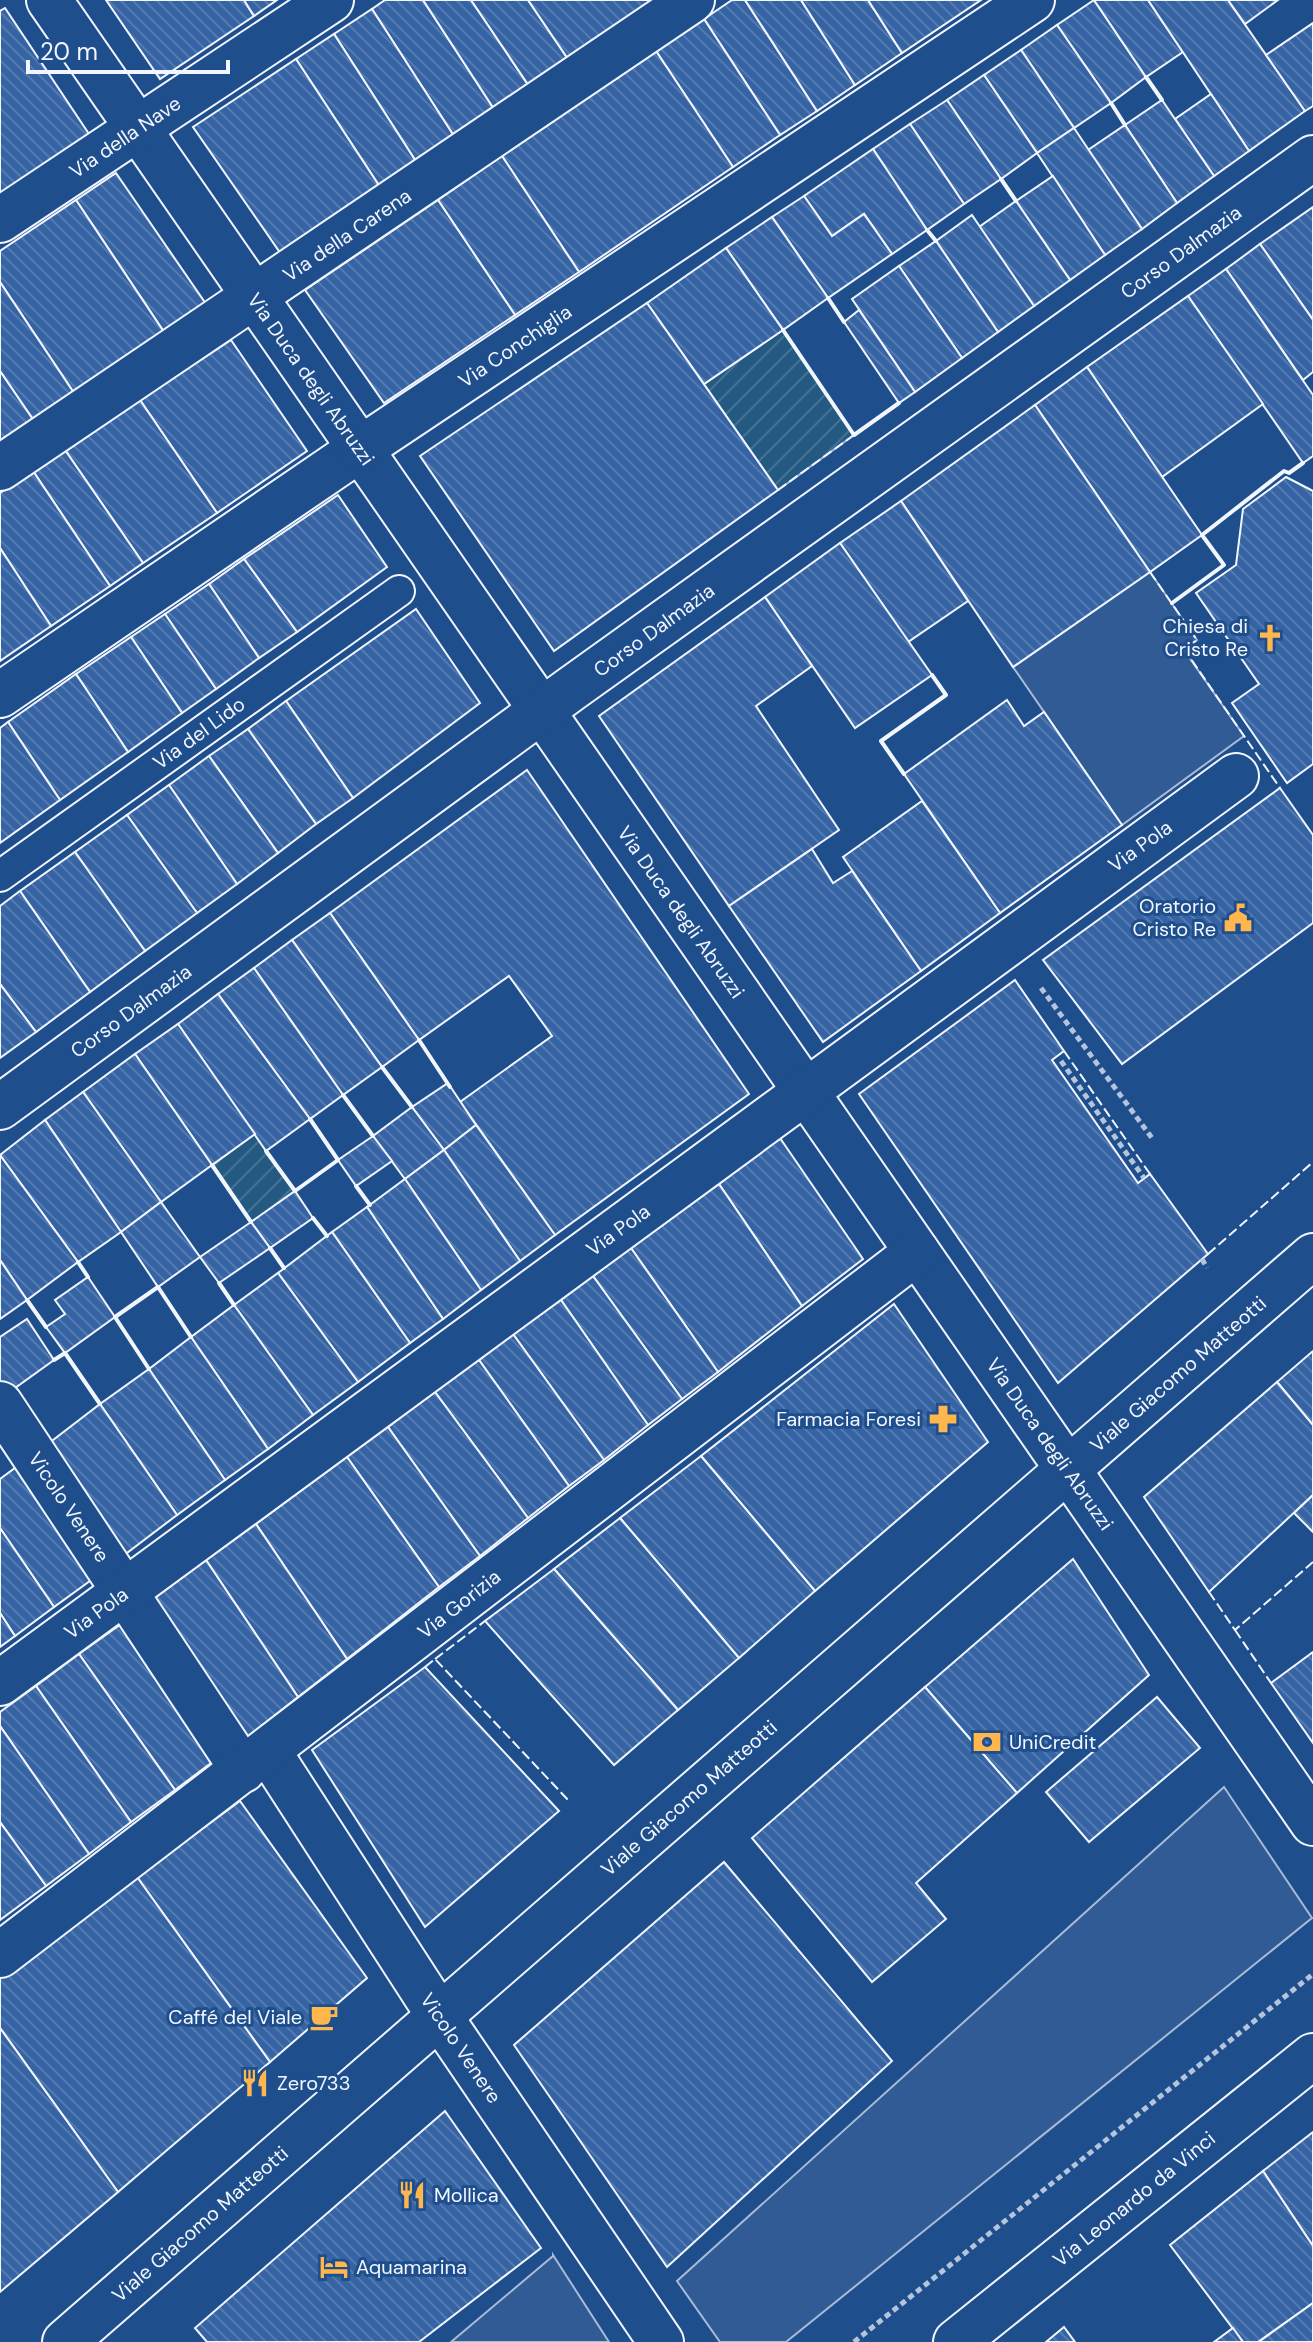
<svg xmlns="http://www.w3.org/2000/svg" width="1313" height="2342" viewBox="0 0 1313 2342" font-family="'DM Sans',sans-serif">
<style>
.garden{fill:url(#garden-furrows);stroke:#a8bbd7;stroke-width:2}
.parking{fill:#305b95;stroke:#a8bbd7;stroke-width:2}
.building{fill:url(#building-back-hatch);stroke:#f2f6ff;stroke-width:2}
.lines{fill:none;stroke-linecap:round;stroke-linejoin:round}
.service-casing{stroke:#f2f6ff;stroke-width:34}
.pedestrian-casing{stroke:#f2f6ff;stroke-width:48}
.minor-casing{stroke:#f2f6ff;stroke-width:48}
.tertiary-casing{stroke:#f2f6ff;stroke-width:48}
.path{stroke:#b3c4dc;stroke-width:5;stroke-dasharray:6 4;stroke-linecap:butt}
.service{stroke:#1f4e8c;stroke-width:30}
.pedestrian{stroke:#1f4e8c;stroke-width:44}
.minor{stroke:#1f4e8c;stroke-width:44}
.tertiary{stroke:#1f4e8c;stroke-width:44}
.fence{stroke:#f2f6ff;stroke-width:2;stroke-dasharray:10 4;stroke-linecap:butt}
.wall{stroke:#f2f6ff;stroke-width:4}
.labels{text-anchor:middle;stroke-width:6;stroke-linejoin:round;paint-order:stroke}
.street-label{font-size:20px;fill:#f2f6ff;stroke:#1f4e8c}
.poi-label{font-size:20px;fill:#f2f6ff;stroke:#1f4e8c;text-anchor:end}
</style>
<defs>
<pattern id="garden-furrows" width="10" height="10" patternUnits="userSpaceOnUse" patternTransform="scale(2)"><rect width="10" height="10" fill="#245a82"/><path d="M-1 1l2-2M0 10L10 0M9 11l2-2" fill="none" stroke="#447295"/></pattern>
<pattern id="building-back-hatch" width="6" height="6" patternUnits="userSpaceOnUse" patternTransform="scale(2)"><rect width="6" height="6" fill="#3563a3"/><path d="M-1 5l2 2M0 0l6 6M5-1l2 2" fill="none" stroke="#537ab1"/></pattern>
</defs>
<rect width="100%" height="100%" fill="#1f4e8c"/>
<g class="garden">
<path d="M783 330 854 435 778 490 704 384Z"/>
<path d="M255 1134 295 1191 251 1222 212 1165Z"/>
</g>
<g class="parking">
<path d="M1150 572 1197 640 1184 650 1244 736 1122 825 1013 667Z"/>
<path d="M1224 1787 1312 1918 786 2342H720L677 2281Z"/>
<path d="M553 2255 609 2342H451L553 2256Z"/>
</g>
<g class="building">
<path d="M106 0H244L254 16 160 79Z"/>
<path d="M244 0H277L254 16Z"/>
<path d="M385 0H423L494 109 454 136 372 9Z"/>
<path d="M423 0H471L529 86 494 109Z"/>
<path d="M471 0H528L568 59 529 86Z"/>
<path d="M528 0H655L568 59Z"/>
<path d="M732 0H745L817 111 780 135 704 19Z"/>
<path d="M745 0H801L855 85 817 111Z"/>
<path d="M801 0H868L902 53 855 85Z"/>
<path d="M868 0H981L902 53Z"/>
<path d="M1094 0 1146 77 1111 103 1057 25Z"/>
<path d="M1094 0H1148L1183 52 1146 77Z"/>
<path d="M1148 0H1228L1305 111 1249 151Z"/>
<path d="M1228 0H1278L1245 24Z"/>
<path d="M5 8 89 134 0 194V11Z"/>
<path d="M372 9 454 136 417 163 334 34Z"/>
<path d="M704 19 780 135 733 167 656 51Z"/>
<path d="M1313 23V106L1305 111 1266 55Z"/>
<path d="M1057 25 1111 103 1074 128 1021 50Z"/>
<path d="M334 34 417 163 380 187 296 59Z"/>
<path d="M1021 50 1074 128 1037 153 984 75Z"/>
<path d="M656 51 733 167 579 272 502 156Z"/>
<path d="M296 59 380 187 281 254 193 127Z"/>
<path d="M984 75 1037 153 1001 179 947 100Z"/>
<path d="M1211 94 1249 151 1214 176 1175 119Z"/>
<path d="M947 100 1001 179 964 204 910 124Z"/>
<path d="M1162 100 1214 176 1177 203 1125 125Z"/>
<path d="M910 124 964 204 927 230 873 149Z"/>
<path d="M1125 125 1177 203 1142 229 1088 150Z"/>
<path d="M1074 128 1142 229 1105 255 1037 153Z"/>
<path d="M873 149 927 230 892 254 864 214 832 236 804 196Z"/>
<path d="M502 156 579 272 515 315 438 200Z"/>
<path d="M116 173 206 304 164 332 76 200Z"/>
<path d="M1053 176 1105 255 1070 280 1016 201Z"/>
<path d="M804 196 832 236 864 214 892 254 828 298 772 217Z"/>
<path d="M76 200 164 332 74 393 0 282V251Z"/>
<path d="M438 200 515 315 384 403 305 290Z"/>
<path d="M1016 201 1070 280 1034 306 979 227Z"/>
<path d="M1313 207V320L1260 244Z"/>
<path d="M972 215 1034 306 998 332 936 241Z"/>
<path d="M772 217 828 298 783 330 726 248Z"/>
<path d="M936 241 998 332 962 358 899 266Z"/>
<path d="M1260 244 1313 320V372L1303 380 1226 269Z"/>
<path d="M726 248 783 330 704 384 647 303Z"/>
<path d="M899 266 962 358 915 392 852 299Z"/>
<path d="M1226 269 1313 395V456L1303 463 1188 296Z"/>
<path d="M0 282 74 393 34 421 0 371Z"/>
<path d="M1188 296 1263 404 1162 477 1087 367Z"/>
<path d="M647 303 778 490 554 651 420 456Z"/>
<path d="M859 310 915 392 899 403 844 322Z"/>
<path d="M231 340 307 451 217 513 140 400Z"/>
<path d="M1087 367 1202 535 1150 572 1035 405Z"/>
<path d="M0 371 34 421 0 443Z"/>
<path d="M140 400 217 513 143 563 65 450Z"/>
<path d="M1035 405 1150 572 1013 667 901 501Z"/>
<path d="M65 450 143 563 110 586 33 471Z"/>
<path d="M33 471 110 586 51 626 0 548V493Z"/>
<path d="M1286 477 1313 491V764L1287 783 1232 703 1259 684 1196 593 1236 565 1243 509Z"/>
<path d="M338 495 387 567 297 632 244 559Z"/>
<path d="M901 501 968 601 908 642 840 543Z"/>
<path d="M840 543 932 675 855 728 765 597Z"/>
<path d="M0 548 51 626 0 661Z"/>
<path d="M244 559 297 632 259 658 209 584Z"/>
<path d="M209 584 259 658 216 689 165 614Z"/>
<path d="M765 597 812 666 756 706 839 830 729 906 599 716Z"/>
<path d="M416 609 480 703 353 798 286 701Z"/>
<path d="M165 614 216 689 182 713 131 637Z"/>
<path d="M131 637 182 713 128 752 76 674Z"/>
<path d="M76 674 128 752 60 800 8 722Z"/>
<path d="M1007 700 1024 726 1044 712 1122 825 1000 913 904 774Z"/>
<path d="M286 701 353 798 316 824 248 729Z"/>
<path d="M8 722 60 800 0 843V728Z"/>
<path d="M248 729 316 824 278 853 209 756Z"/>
<path d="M209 756 278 853 237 884 169 785Z"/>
<path d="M527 770 749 1094 555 1235 460 1102 552 1036 509 976 419 1040 330 913Z"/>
<path d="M169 785 237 884 197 913 127 815Z"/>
<path d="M1280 788 1313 835V923L1122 1064 1043 960Z"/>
<path d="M922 801 1000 913 921 971 843 857Z"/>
<path d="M127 815 197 913 145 951 75 852Z"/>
<path d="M812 849 833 883 852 871 921 971 823 1042 729 906Z"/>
<path d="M75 852 145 951 90 992 20 891Z"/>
<path d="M20 891 90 992 36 1032 0 984V906Z"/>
<path d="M330 913 419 1040 382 1067 292 940Z"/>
<path d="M292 940 382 1067 343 1095 254 968Z"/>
<path d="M254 968 343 1095 310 1119 218 994Z"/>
<path d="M1015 980 1064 1051 1052 1060 1138 1183 1150 1174 1208 1254 1058 1383 859 1094Z"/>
<path d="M0 984 36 1032 0 1058Z"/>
<path d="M218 994 310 1119 266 1151 178 1024Z"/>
<path d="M178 1024 255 1134 212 1165 135 1054Z"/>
<path d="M135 1054 212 1165 161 1202 83 1092Z"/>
<path d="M448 1083 476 1125 444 1150 412 1107Z"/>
<path d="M83 1092 161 1202 121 1232 45 1120Z"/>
<path d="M412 1107 444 1150 405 1179 373 1136Z"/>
<path d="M45 1120 121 1232 78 1262 0 1155Z"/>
<path d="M476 1125 555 1235 520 1261 444 1150Z"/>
<path d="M373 1136 392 1161 356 1186 338 1160Z"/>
<path d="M780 1138 863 1259 802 1306 719 1184Z"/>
<path d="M444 1150 520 1261 481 1290 405 1179Z"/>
<path d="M0 1155 78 1262 27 1300 0 1260Z"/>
<path d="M405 1179 481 1290 443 1319 367 1207Z"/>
<path d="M719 1184 802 1306 718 1372 631 1248Z"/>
<path d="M295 1191 313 1218 270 1248 251 1222Z"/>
<path d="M161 1202 200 1257 158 1287 121 1232Z"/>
<path d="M367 1207 443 1319 410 1343 332 1232Z"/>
<path d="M251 1222 270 1248 219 1283 200 1257Z"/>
<path d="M332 1232 410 1343 358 1382 278 1273Z"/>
<path d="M631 1248 718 1372 682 1399 593 1276Z"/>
<path d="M0 1260 27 1300 0 1319Z"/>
<path d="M278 1273 358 1382 313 1415 234 1305Z"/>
<path d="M593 1276 682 1399 648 1425 561 1300Z"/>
<path d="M88 1277 115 1317 65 1353 46 1327 65 1314 55 1300Z"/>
<path d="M561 1300 648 1425 604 1460 513 1334Z"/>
<path d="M894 1304 988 1442 815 1591 701 1456Z"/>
<path d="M234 1305 313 1415 268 1449 191 1337Z"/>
<path d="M27 1319 54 1360 8 1393 0 1381V1337Z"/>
<path d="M513 1334 604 1460 569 1486 479 1360Z"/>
<path d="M191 1337 268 1449 225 1480 149 1369Z"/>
<path d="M1313 1351V1425L1277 1382Z"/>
<path d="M479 1360 569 1486 528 1518 435 1392Z"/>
<path d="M149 1369 225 1480 177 1515 100 1404Z"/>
<path d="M1277 1382 1313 1425V1495L1209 1592 1144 1497Z"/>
<path d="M435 1392 528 1518 480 1556 388 1427Z"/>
<path d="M100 1404 177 1515 119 1559 44 1447Z"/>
<path d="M388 1427 480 1556 439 1587 347 1457Z"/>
<path d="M701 1456 815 1591 739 1658 620 1518Z"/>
<path d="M347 1457 439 1587 347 1659 256 1524Z"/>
<path d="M19 1465 94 1578 54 1607 0 1528V1479Z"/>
<path d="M1313 1495V1532L1294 1513Z"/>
<path d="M620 1518 739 1658 678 1710 554 1569Z"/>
<path d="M256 1524 347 1659 298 1697 206 1560Z"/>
<path d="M0 1528 54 1607 15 1636 0 1613Z"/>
<path d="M1073 1559 1149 1675 1017 1793 925 1687Z"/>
<path d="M206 1560 298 1697 241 1742 148 1603Z"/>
<path d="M554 1569 678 1710 614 1765 485 1621Z"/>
<path d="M0 1613 15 1636 0 1647Z"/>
<path d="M124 1622 215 1760 175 1790 79 1654Z"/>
<path d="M1313 1652V1743L1271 1683Z"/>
<path d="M79 1654 175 1790 131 1822 36 1686Z"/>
<path d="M425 1667 559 1811 425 1927 312 1750Z"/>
<path d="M36 1686 131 1822 89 1854 0 1726V1712Z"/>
<path d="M925 1687 1017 1793 916 1883 946 1919 872 1982 752 1838Z"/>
<path d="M1157 1697 1200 1748 1089 1842 1046 1792Z"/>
<path d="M0 1726 89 1854 46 1886 0 1822Z"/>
<path d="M240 1801 367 1978 270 2062 137 1877Z"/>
<path d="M0 1822 46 1886 0 1920Z"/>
<path d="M724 1862 892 2061 667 2267 514 2045Z"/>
<path d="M137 1877 270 2062 118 2192 0 2028V1978Z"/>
<path d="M0 2028 118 2192 0 2292Z"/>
<path d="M445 2111 541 2248 419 2342H207L195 2328Z"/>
<path d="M1313 2132V2246L1263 2171Z"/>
<path d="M1263 2171 1313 2246V2303L1258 2342H1243L1170 2245Z"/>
<path d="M1313 2303V2342H1261L1260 2341Z"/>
<path d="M1064 2327 1075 2342H1046Z"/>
<path d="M1233 2328 1243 2342H1214Z"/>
</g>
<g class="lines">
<defs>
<path id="service" d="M0 876 399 591"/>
<g id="pedestrian">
<path d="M0 220 138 128"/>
<path d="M0 695 360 449"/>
<path d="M0 1404 243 1770"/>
</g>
<g id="minor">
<path d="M49 0 1313 1823"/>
<path d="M138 128 331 0"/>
<path d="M360 449 1032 0"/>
<path d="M0 468 692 0"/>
<path d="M0 1107 571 689 1313 158"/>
<path d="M0 1683 1236 776"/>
<path d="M268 1751 438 2014 661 2342"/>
<path d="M0 1955 917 1252"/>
<path d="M956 2342 1313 2056"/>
</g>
<path id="tertiary" d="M65 2342 1313 1256"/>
</defs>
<use href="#service" class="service-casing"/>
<use href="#pedestrian" class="pedestrian-casing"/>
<use href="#minor" class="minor-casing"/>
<use href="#tertiary" class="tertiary-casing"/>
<g class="path">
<path d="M1041 988 1152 1138"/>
<path d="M1061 1061 1144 1178"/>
<path d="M1202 1259 1207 1268"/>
<path d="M854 2342 1313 1974"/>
</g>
<use href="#service" class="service"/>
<use href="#pedestrian" class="pedestrian"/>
<use href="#minor" class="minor"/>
<use href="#tertiary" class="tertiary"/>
<g class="fence">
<path d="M778 490 854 435"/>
<path d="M1150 572 1197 640 1184 649 1280 788"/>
<path d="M1064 1051 1150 1174"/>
<path d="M1208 1254 1313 1162"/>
<path d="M1209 1592 1235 1630 1313 1562"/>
<path d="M1235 1630 1271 1683"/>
<path d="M435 1659 485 1621"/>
<path d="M425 1667 435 1659 570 1802"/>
</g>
<g class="wall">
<path d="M1146 77 1162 100"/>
<path d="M1111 103 1125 125"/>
<path d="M1001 179 1016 201"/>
<path d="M927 230 936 241"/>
<path d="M828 298 844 322"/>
<path d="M783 330 854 435 899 403"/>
<path d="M1172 603 1224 565 1202 535 1284 471 1289 473 1303 463"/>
<path d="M904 774 881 741 946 695 932 675"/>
<path d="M419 1040 450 1087"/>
<path d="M382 1067 412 1107"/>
<path d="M343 1095 373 1136"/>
<path d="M266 1151 295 1191 338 1160 310 1119"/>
<path d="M212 1165 251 1222"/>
<path d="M356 1186 370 1205"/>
<path d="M313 1218 327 1236"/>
<path d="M270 1248 284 1268"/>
<path d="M78 1262 88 1277"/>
<path d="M219 1283 234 1305"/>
<path d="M27 1300 46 1327"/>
<path d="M54 1360 65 1353 100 1404"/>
<path d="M149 1369 115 1317 158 1287 191 1337"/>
</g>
</g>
<defs>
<symbol id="church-bare" viewBox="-9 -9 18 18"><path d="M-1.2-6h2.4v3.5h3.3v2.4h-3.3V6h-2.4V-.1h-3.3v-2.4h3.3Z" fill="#ffb74d" stroke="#1f4e8c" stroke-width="2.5" paint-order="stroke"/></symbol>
<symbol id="civic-bare" viewBox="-9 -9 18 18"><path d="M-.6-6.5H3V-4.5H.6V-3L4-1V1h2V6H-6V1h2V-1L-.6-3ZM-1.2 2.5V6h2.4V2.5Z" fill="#ffb74d" stroke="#1f4e8c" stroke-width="2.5" paint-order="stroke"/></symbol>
<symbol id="pharmacy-bare" viewBox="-9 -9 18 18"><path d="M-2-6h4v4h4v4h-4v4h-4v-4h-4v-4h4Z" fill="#ffb74d" stroke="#1f4e8c" stroke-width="2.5" paint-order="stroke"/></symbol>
<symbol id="bank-bare" viewBox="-9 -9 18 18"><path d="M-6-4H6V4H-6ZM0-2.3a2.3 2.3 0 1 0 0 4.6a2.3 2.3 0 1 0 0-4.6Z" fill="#ffb74d" stroke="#1f4e8c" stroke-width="2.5" paint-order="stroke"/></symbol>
<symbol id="cafe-bare" viewBox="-9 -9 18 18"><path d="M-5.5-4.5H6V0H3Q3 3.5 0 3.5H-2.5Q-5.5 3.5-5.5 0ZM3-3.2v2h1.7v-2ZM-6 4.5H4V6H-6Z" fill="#ffb74d" stroke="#1f4e8c" stroke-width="2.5" paint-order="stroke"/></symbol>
<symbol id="restaurant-bare" viewBox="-9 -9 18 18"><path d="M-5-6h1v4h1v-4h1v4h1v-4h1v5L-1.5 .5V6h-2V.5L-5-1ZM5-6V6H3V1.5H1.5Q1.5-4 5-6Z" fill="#ffb74d" stroke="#1f4e8c" stroke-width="2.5" paint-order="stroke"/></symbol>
<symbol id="hotel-bare" viewBox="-9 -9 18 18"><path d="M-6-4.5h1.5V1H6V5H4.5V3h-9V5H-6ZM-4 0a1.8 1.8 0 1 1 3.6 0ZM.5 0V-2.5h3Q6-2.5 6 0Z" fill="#ffb74d" stroke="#1f4e8c" stroke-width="2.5" paint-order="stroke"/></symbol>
</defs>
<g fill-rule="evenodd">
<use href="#church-bare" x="1250" y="618" width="40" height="40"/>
<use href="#civic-bare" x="1218" y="898" width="40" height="40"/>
<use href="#pharmacy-bare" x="923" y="1399" width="40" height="40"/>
<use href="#bank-bare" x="967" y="1722" width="40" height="40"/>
<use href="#cafe-bare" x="304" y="1997" width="40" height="40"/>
<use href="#restaurant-bare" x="235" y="2063" width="40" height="40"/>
<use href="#restaurant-bare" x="392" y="2175" width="40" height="40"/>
<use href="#hotel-bare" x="314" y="2247" width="40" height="40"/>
</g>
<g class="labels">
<g class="street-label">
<text transform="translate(125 137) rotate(-34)" y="7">Via della Nave</text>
<text transform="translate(347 235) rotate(-34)" y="7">Via della Carena</text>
<text transform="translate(1181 252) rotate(-36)" y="7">Corso Dalmazia</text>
<text transform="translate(515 346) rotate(-34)" y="7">Via Conchiglia</text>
<text transform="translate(311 379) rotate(55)" y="7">Via Duca degli Abruzzi</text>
<text transform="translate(654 630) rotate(-36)" y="7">Corso Dalmazia</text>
<text transform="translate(199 733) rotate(-36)" y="7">Via del Lido</text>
<text transform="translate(1140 846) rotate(-36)" y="7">Via Pola</text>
<text transform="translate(681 912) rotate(55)" y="7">Via Duca degli Abruzzi</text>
<text transform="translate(131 1011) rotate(-36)" y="7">Corso Dalmazia</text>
<text transform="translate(618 1230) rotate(-36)" y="7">Via Pola</text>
<text transform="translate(1178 1374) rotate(-41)" y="7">Viale Giacomo Matteotti</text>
<text transform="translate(1050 1444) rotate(55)" y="7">Via Duca degli Abruzzi</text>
<text transform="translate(69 1507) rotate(56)" y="7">Vicolo Venere</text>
<text transform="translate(459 1604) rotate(-38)" y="7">Via Gorizia</text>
<text transform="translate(96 1613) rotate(-36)" y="7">Via Pola</text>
<text transform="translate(689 1798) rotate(-41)" y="7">Viale Giacomo Matteotti</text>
<text transform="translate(461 2048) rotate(56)" y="7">Vicolo Venere</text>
<text transform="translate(1134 2199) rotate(-39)" y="7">Via Leonardo da Vinci</text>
<text transform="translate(200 2224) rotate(-41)" y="7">Viale Giacomo Matteotti</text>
</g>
<g class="poi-label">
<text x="1248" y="633">Chiesa di<tspan x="1248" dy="23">Cristo Re</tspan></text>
<text x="1216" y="913">Oratorio<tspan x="1216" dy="23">Cristo Re</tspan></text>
<text x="921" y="1426">Farmacia Foresi</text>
<text x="1009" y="1749" text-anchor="start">UniCredit</text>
<text x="302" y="2024">Caffé del Viale</text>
<text x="277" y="2090" text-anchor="start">Zero733</text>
<text x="434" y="2202" text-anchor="start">Mollica</text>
<text x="356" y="2274" text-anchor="start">Aquamarina</text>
</g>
</g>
<path d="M28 60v12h200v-12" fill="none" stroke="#f2f6ff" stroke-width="4"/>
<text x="40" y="60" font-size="24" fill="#f2f6ff" stroke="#1f4e8c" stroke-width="6" paint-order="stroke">20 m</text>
</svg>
